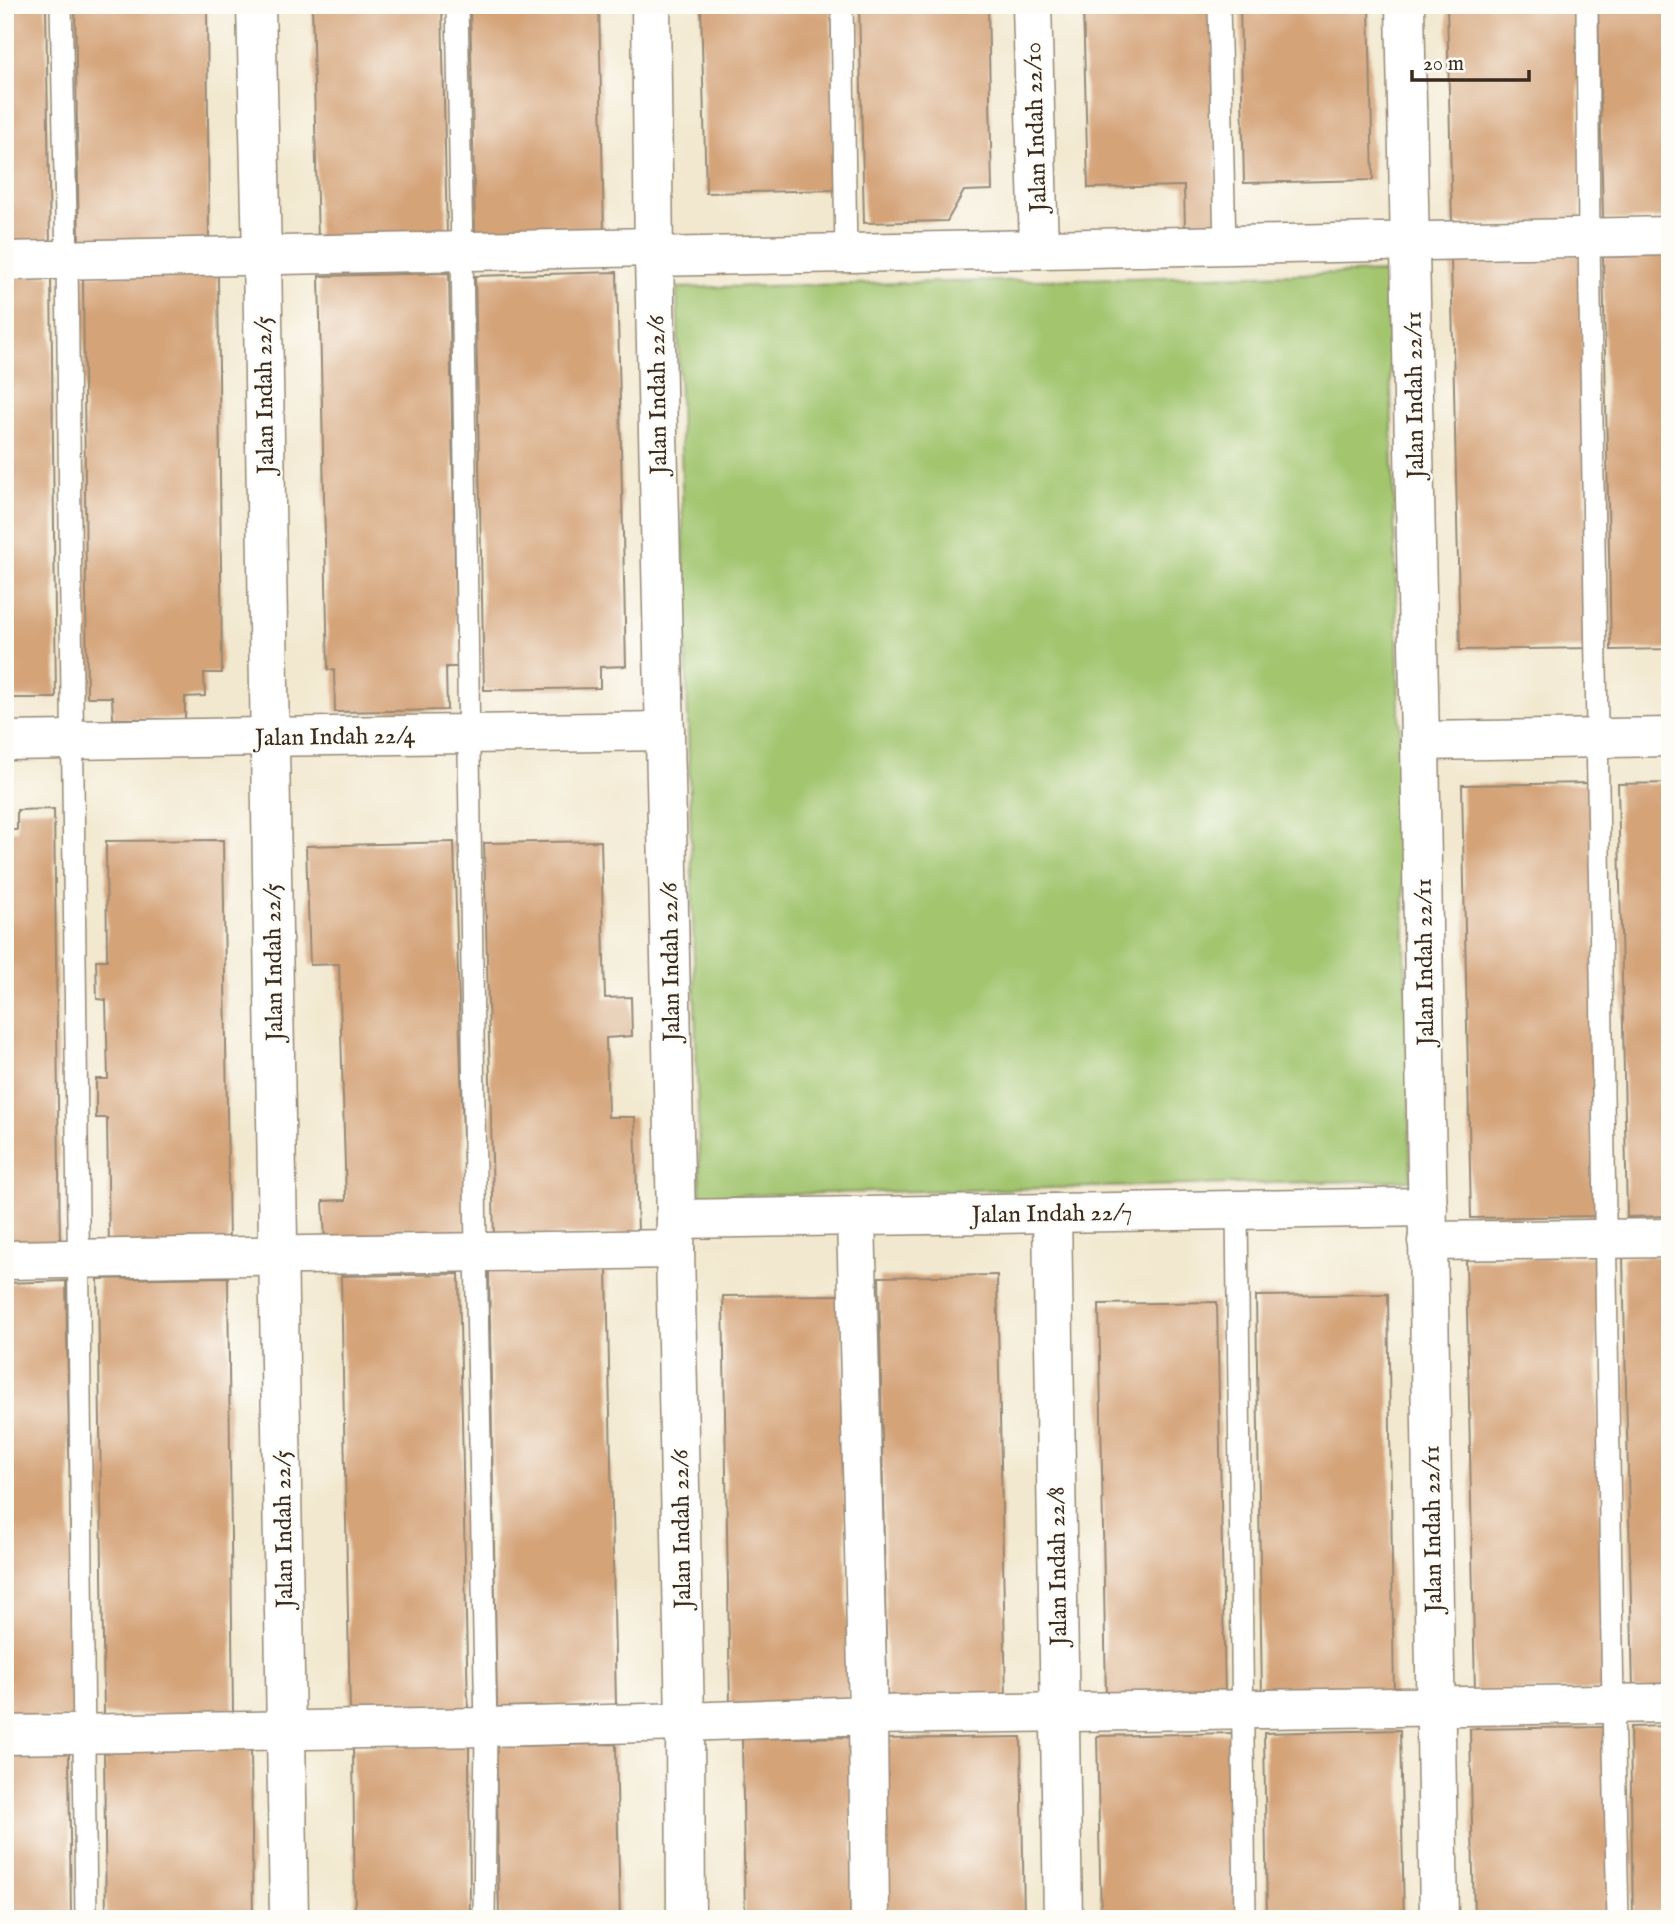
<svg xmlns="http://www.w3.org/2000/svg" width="1675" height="1924" viewBox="0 0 1675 1924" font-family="'IM FELL English',serif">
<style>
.green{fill:#a2c56e;stroke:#6e7846;stroke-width:2}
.building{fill:#d4a378}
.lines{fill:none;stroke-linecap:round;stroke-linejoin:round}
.service-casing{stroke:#968976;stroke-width:24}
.minor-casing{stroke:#968976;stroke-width:41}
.service{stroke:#fff;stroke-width:21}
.minor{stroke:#fff;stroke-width:38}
.labels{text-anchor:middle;stroke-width:5;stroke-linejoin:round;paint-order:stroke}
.street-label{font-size:24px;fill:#3b2a1e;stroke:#fdfcf7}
</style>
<rect width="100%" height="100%" fill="#fdfcf7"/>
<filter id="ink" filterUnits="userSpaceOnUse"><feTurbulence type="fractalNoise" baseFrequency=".0143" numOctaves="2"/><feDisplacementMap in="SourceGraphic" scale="14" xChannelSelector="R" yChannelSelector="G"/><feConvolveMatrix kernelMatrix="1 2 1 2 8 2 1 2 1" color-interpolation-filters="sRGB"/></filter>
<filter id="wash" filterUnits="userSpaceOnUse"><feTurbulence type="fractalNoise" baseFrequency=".00686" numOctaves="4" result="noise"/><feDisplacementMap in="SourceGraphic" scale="28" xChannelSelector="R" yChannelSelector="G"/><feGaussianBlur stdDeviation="1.57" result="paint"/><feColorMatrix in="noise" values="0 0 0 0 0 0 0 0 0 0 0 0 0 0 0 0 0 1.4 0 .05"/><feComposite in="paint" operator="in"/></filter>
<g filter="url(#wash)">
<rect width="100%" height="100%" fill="#f2e8cf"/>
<path class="green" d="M1388 272 1411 1180 700 1196 677 288Z"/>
<g id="blocks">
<g class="building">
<path d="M5 5H46L50 246 5 247Z"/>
<path d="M75 5H207L209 243 79 245Z"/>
<path d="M312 5H442L447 238 318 241Z"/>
<path d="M470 5H599L604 232 475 235Z"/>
<path d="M701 5H831L835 190 706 193Z"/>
<path d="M859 5H988L992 190 964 191 947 221 864 223Z"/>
<path d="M1083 5H1213L1218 230 1185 231 1184 186 1088 188Z"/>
<path d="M1240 5H1369L1373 180 1244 183Z"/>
<path d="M1447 5H1577L1581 222 1452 224Z"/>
<path d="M1598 5H1670V218L1603 220Z"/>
<path d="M1580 255 1589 648 1460 650 1451 257Z"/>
<path d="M1670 255V649L1611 650 1603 257Z"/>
<path d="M617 272 626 666 600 667V688L484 690 475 276Z"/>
<path d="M449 273 457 667H446L447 710 335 712 334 670H328L319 276Z"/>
<path d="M218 274 222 673H204L205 696 185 697V719H113L112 697H87L83 275Z"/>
<path d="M51 275 56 698H5V276Z"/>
<path d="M1591 783 1600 1216 1471 1218 1462 785Z"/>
<path d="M1670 783V1216L1627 1217 1618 784Z"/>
<path d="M54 809 60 1244H5V830H17V810Z"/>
<path d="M223 840 229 1246 109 1247 107 1118H96V1079H108L106 1000 97 999 96 960H107L106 841Z"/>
<path d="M601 841 605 998 631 997 632 1036 606 1038 608 1117H635L638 1233 494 1237 484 843Z"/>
<path d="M454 842 466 1236 325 1240 323 1201 346 1200 339 964 310 965 306 846Z"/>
<path d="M1670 1256V1689L1633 1690 1623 1257Z"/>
<path d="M1595 1257 1604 1690 1475 1692 1466 1260Z"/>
<path d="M607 1269 616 1705 497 1707 489 1271Z"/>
<path d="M459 1274 468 1711 350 1713 341 1276Z"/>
<path d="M997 1275 1006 1700 887 1703 879 1277Z"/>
<path d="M228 1277 233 1713 104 1715 98 1279Z"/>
<path d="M66 1281 74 1718 5 1719V1283Z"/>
<path d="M1388 1294 1394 1697 1262 1699 1256 1296Z"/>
<path d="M841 1295 849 1704 730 1706 723 1296Z"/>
<path d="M1217 1302 1225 1696 1106 1698 1099 1304Z"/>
<path d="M1670 1726V1919H1633L1630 1727Z"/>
<path d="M1606 1727 1611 1919H1474L1470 1729Z"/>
<path d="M1400 1730 1404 1919H1267L1264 1733Z"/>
<path d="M1234 1733 1237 1919H1101L1097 1736Z"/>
<path d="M851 1737 855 1919H745L742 1739Z"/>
<path d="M1021 1737 1024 1919H887L884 1739Z"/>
<path d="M616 1744 620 1919H499L496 1746Z"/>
<path d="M469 1746 470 1919H355L353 1747Z"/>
<path d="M251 1748 253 1919H106L104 1749Z"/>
<path d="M69 1751 71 1919H5V1752Z"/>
</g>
</g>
</g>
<g filter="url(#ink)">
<use href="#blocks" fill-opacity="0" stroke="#968976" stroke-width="2"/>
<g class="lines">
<defs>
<g id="service">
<path d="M61 5 67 259 86 1919"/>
<path d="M457 5 462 251 476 1252 486 1727 484 1919"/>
<path d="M842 5 846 253"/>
<path d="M1219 5 1225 245"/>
<path d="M1587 5 1589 238 1613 1704 1618 1919"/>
<path d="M1237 1210 1245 1919"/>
</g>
<g id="minor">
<path d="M256 5 262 255 289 1919"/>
<path d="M651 5 654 257 676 1219 675 1249 685 1722 686 1919"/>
<path d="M1032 5 1039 249"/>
<path d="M1405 5 1420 741 1439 1919"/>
<path d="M654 257 1670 236"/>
<path d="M5 261 654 247"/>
<path d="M5 741 665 731"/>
<path d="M1420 741 1670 737"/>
<path d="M1052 1213 1063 1919"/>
<path d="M856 1216 868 1715 870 1919"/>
<path d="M676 1219 1428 1207"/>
<path d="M1427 1241 1670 1238"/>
<path d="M5 1260 675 1249"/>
<path d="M5 1735 486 1727 685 1722 868 1715 1670 1703"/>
</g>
</defs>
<use href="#service" class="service-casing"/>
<use href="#minor" class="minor-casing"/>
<use href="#service" class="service"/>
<use href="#minor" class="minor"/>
</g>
</g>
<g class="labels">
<g class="street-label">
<text transform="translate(1035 127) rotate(-92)" y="8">Jalan Indah 22/10</text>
<text transform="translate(264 395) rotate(-91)" y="8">Jalan Indah 22/5</text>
<text transform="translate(657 395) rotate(-91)" y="8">Jalan Indah 22/6</text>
<text transform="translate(1414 395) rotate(-91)" y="8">Jalan Indah 22/11</text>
<text transform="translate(335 736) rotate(-1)" y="8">Jalan Indah 22/4</text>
<text transform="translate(273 962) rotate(-91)" y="8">Jalan Indah 22/5</text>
<text transform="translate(670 962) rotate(-91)" y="8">Jalan Indah 22/6</text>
<text transform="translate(1424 962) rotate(-91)" y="8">Jalan Indah 22/11</text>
<text transform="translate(1052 1213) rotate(-1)" y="8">Jalan Indah 22/7</text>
<text transform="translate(283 1529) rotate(-91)" y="8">Jalan Indah 22/5</text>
<text transform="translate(681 1529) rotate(-91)" y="8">Jalan Indah 22/6</text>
<text transform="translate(1432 1529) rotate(-91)" y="8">Jalan Indah 22/11</text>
<text transform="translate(1057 1566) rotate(-91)" y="8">Jalan Indah 22/8</text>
</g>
</g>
<rect width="1675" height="1924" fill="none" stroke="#fdfcf7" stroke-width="28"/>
<path d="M1412 70v10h117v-10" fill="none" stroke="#3b2a1e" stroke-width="3.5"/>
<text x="1423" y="70" font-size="21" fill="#3b2a1e" stroke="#fdfcf7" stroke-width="5" paint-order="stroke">20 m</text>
</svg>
